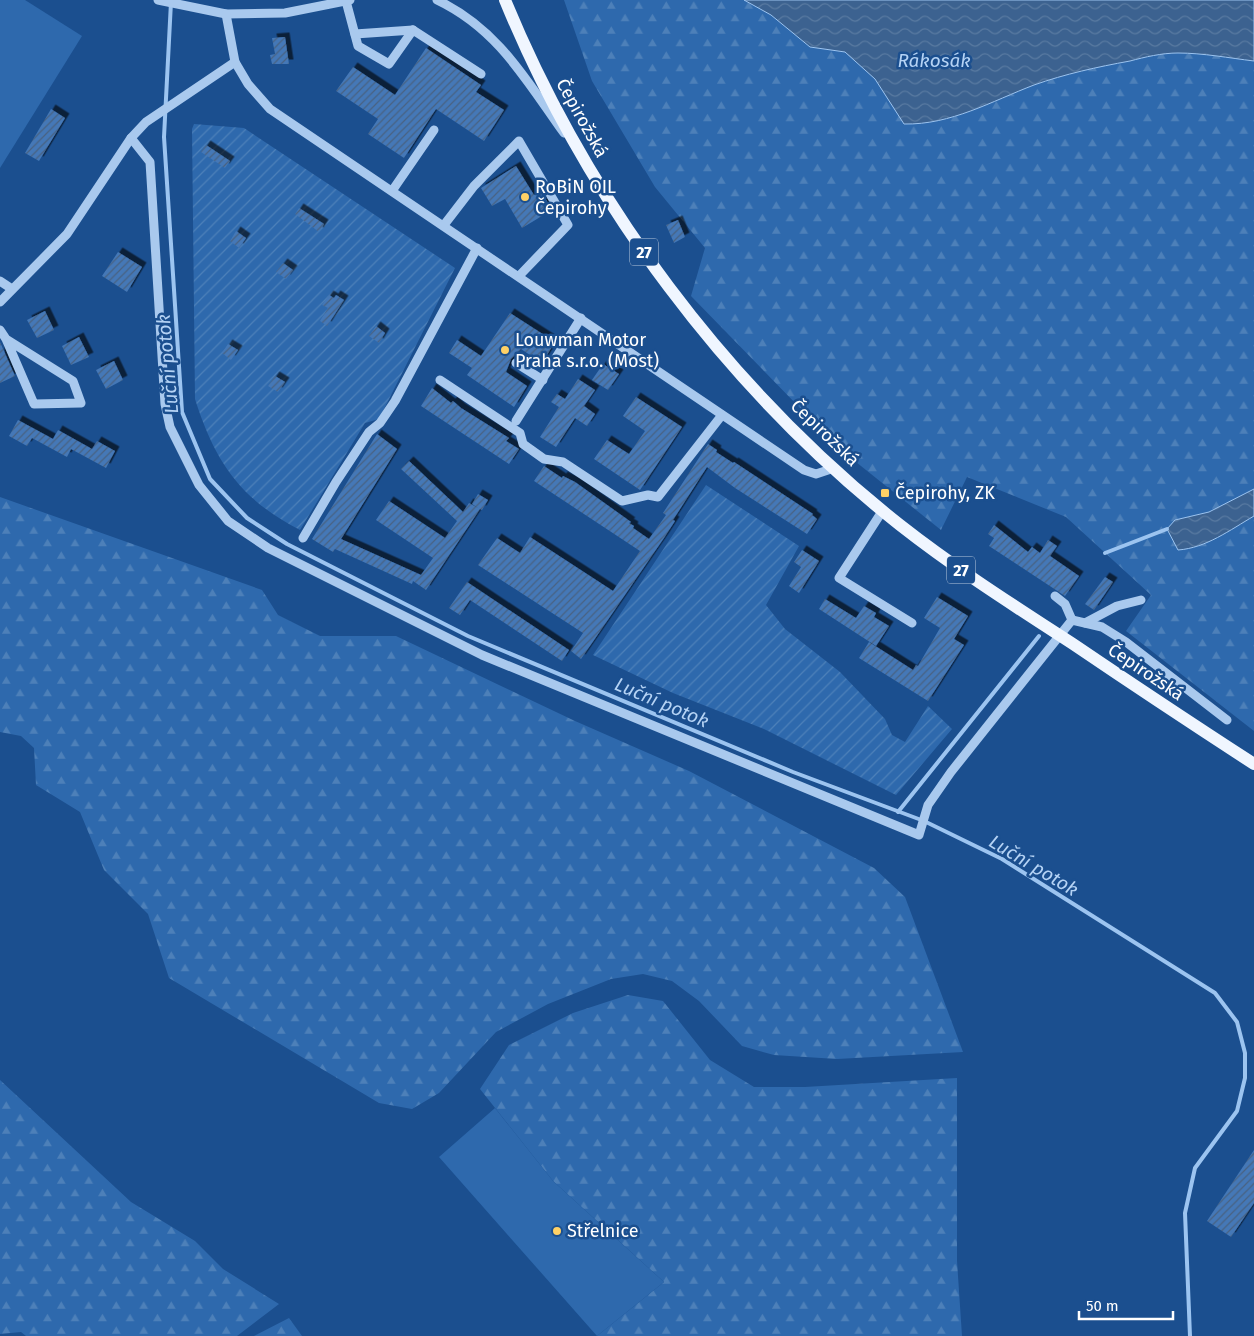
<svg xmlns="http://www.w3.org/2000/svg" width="1254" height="1336" viewBox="0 0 1254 1336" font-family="'Fira Sans',sans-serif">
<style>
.forest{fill:url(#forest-firs)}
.garden{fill:url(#garden-furrows)}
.pitch{fill:#2e69ad}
.water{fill:url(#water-waves);stroke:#9cc4f0}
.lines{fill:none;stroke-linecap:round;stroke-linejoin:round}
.stream{stroke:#9cc4f0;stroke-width:4}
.building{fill:url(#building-hatch);filter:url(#shadow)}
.minor{stroke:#a9c9ee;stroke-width:9}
.major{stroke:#f0f6ff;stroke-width:12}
.poi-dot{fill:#ffd166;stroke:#1b4f8f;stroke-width:2}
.labels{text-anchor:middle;stroke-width:5;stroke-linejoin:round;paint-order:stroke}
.shield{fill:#1b4f8f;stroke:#bbcadd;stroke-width:1}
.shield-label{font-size:16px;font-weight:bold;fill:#fff}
.street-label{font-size:18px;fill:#fff;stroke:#1b4f8f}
.poi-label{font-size:18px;fill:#fff;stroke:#1b4f8f;text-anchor:start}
.water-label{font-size:19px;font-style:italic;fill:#b5d3f5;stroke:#1b4f8f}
</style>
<defs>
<pattern id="forest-firs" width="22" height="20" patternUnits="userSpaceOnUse" patternTransform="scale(1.25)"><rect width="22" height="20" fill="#2e69ad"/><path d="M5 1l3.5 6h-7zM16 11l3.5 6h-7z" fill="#4d80b9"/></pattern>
<pattern id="garden-furrows" width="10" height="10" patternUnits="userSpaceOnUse" patternTransform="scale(1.25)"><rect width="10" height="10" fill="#2e69ad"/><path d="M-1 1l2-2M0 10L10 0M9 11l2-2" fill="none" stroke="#4d80b9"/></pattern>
<pattern id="water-waves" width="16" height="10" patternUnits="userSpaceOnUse" patternTransform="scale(1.25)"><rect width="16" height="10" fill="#3c6290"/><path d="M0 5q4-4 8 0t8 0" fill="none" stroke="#597aa1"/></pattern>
<pattern id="building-hatch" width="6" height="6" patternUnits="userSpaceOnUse" patternTransform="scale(1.25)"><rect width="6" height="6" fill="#4478b7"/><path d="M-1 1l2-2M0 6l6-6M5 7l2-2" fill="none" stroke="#486282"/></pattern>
<filter id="shadow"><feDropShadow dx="4.5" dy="-4.5" stdDeviation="0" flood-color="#0009"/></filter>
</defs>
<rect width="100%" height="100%" fill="#1b4f8f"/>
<g class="forest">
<path d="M564 0H744L771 15 810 47 845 51 875 79 905 124C951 125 992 101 1034 85 1065 74 1097 67 1130 61 1146 57 1162 53 1178 53 1203 53 1229 58 1254 61V489L1209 512 1175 520 1213 540 1254 516V731L1126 631 1151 595 1066 517 967 477 941 530 841 450 691 296 705 248 655 187 592 81Z"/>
<path d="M0 497 262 590 278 615 320 636H396L575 721 689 771 874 868 905 897 963 1052 837 1059 774 1055 742 1046 699 1001 672 981 643 974 611 979 548 1004 496 1032 439 1093 412 1109 379 1103 169 978 148 914 104 870 80 812 36 785 34 748 21 736 0 732Z"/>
<path d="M628 995 663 1001 710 1060 754 1087H805L957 1078V1261L962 1336H597L664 1282 553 1181 480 1089 509 1045 573 1013Z"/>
<path d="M0 1080 131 1202 195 1241 223 1269 279 1304 237 1336H26L21 1332 0 1334Z"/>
<path d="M289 1318 302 1336H254Z"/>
</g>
<g class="garden">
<path d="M194 124 244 128 455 268 379 419 365 423 300 530C240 499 215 462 195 399L192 129Z"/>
<path d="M706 485 799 546 766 605 785 629 840 672 885 719 892 735 905 742 928 706 952 729 896 795 764 729 673 693 593 655Z"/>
</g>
<g class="pitch">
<path d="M0 0H25L82 36 0 168Z"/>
<path d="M495 1108 553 1181 664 1282 597 1336 439 1157Z"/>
</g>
<g class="water">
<path d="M744 0H1254V61C1229 58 1203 53 1178 53 1162 53 1145 57 1130 61 1097 67 1065 74 1034 85 992 101 951 125 904 124L875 79 845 52 810 47 771 15Z"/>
<path d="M1254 489V516C1230 530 1206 548 1178 550L1167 529 1175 520 1209 512Z"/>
</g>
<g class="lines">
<g class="stream">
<path d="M171 2 164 137 182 412 210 479 247 518 287 544 468 636 793 772 924 821 1002 859 1215 993 1237 1022 1245 1053V1078L1237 1111 1195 1168 1185 1213 1190 1336"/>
<path d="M1105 553 1167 529"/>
<path d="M898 812 1039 636"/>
</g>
</g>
<g class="building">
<path d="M285 37 289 64H272L270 55 275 54 272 38Z"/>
<path d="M426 48 481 85 476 92 504 110 484 141 436 109 404 158 368 134 378 119 336 91 353 67 395 95Z"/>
<path d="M51 109 65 118 39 161 25 153Z"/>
<path d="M206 145 230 161 225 168 201 152Z"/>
<path d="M516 166 534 195 541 191 552 210 522 228 505 199 492 206 481 188Z"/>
<path d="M299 208 324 224 319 232 295 214Z"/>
<path d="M678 220 685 237 674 243 666 225Z"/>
<path d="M236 231 246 238 239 248 230 241Z"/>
<path d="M118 252 142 267 127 292 102 276Z"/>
<path d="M283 263 293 270 286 279 276 272Z"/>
<path d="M329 295 334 298 336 295 344 300 327 326 320 321 328 308 322 305Z"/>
<path d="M45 311 54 330 37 338 27 320Z"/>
<path d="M510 313 555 342 542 363 521 349 511 359 506 372 527 386 514 407 467 375 472 368 449 353 457 340 481 356Z"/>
<path d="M376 326 385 333 379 343 369 336Z"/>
<path d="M79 337 89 357 71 365 62 346Z"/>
<path d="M0 342 15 376 0 383Z"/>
<path d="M228 344 238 350 231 360 222 353Z"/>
<path d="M114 361 123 380 106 389 96 370Z"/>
<path d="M603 364 619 374 608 390 592 380Z"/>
<path d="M275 376 285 382 278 392 268 386Z"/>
<path d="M578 379 595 390 584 406 595 414 587 426 575 418 556 447 540 437 559 407 551 402 557 394 565 399Z"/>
<path d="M432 388 451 403 453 401 461 408 509 438 506 441 519 449 509 464 421 406Z"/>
<path d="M636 397 682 427 640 490 594 459 607 440 629 454 645 431 623 416Z"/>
<path d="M18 420 53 439 58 430 92 449 97 441 115 451 106 468 71 449 67 457 32 438 27 446 9 436Z"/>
<path d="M377 434 397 449 341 539 421 575 433 558 376 520 389 501 445 538 457 521 401 469 409 461 463 512 469 503 478 508 472 504 478 494 488 500 482 510 480 509 426 590 413 581 412 584 335 549 333 552 312 539Z"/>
<path d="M708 444 717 450 716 452 733 463 734 462 813 514 812 515 817 519 807 534 735 488 707 467 673 520 675 521 664 538 581 659 571 651 583 633 478 565 497 538 520 553 530 537 613 591 640 551 534 481 544 466 562 478 563 476 575 482 631 522 629 523 634 526 633 528 649 539 666 515 663 513Z"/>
<path d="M994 525 1028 552 1032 547 1040 553 1048 540 1057 546 1050 556 1079 576 1065 596 989 546 994 538 988 534Z"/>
<path d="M802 550 819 561 799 593 789 586 801 567 794 562Z"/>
<path d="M1105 577 1113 582 1094 610 1085 604Z"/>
<path d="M467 582 569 650 562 661 470 600 460 615 449 608Z"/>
<path d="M937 597 968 616 954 639 964 645 928 701 859 658 869 642 913 670 916 665 918 666 940 628 924 618Z"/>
<path d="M825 599 856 618 864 606 876 613 874 617 889 626 876 646 819 609Z"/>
<path d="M1254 1150V1203L1231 1237 1207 1221Z"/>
</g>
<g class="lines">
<g class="minor">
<path d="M158 0 226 14 285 13 350 0"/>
<path d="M437 0C498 29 526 80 564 133"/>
<path d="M346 1 358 46 389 64 413 30 481 74"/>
<path d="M226 14 235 62 248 84 270 109 804 470 816 474 834 468"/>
<path d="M355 34 413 30"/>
<path d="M131 138 150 162 165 404 170 427 199 485 228 521 268 548 482 655 919 835 928 805 951 772 1072 620 1102 627 1126 642 1227 720"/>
<path d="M392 191 434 130"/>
<path d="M444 225 474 186 519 141 568 225 519 276"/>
<path d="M0 281 12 289"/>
<path d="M0 302 67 234 131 138 146 122 235 62"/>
<path d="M0 330 6 339 73 381 81 403 34 404 6 339"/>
<path d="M516 363 543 380"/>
<path d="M440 380 520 433 523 444 544 459 563 462 622 501 648 495 658 497 722 415"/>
<path d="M516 421 581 318"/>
<path d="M883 510 839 578 912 623"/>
<path d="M303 538 336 482 369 432 380 423 395 401 477 248"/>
<path d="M1055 596 1065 604 1072 620"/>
<path d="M1085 623 1117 606 1141 600"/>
</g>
<path class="major" d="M505 0C588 202 728 389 900 525 956 569 1016 607 1076 646 1135 686 1194 725 1254 764"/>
</g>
<g class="poi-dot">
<circle cx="525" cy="197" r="5"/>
<circle cx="505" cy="350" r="5"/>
<rect x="880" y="488" width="10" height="10" rx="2.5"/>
<circle cx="557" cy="1231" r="5"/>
</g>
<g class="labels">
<g class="shield">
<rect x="630" y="238.5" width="28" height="27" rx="4"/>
<rect x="947" y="556.5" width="28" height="27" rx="4"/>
</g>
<g class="shield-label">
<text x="644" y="258">27</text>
<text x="961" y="576">27</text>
</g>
<g class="street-label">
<text transform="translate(582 118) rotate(61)" y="6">Čepirožská</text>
<text transform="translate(825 433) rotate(44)" y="6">Čepirožská</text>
<text transform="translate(1146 672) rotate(34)" y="6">Čepirožská</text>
</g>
<g class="poi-label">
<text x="535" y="193">RoBiN OIL<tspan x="535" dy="21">Čepirohy</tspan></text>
<text x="515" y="346">Louwman Motor<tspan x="515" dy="21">Praha s.r.o. (Most)</tspan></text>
<text x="895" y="499">Čepirohy, ZK</text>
<text x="567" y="1237">Střelnice</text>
</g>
<g class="water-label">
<text x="934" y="67">Rákosák</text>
<text transform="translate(167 364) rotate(-95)" y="7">Luční potok</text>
<text transform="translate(662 702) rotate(23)" y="7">Luční potok</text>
<text transform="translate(1034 865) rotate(31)" y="7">Luční potok</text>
</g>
</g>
<path d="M1079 1311v8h94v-8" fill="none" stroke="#ffffff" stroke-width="2.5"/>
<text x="1086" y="1311" font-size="15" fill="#ffffff" stroke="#1b4f8f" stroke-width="4" paint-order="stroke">50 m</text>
</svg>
